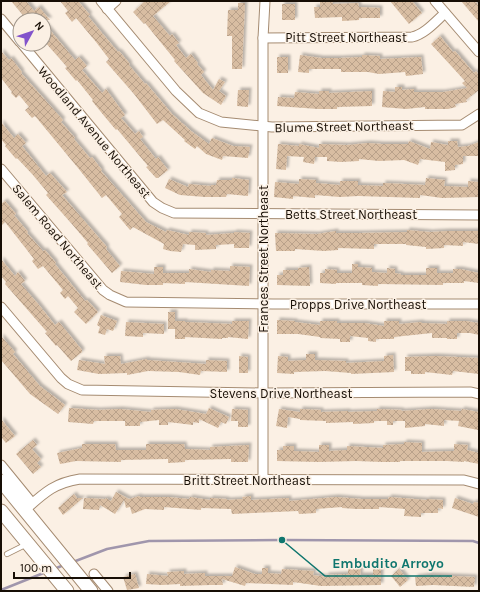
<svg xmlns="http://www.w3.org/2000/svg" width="480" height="592" viewBox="0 0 480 592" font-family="Karla,sans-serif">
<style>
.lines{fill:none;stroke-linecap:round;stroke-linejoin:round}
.stream{stroke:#a096ac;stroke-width:2.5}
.building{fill:url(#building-cross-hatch);filter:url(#shadow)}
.lane-casing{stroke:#a58b71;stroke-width:6}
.street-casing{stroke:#a58b71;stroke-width:11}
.secondary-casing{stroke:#a58b71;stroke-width:15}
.lane{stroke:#fff;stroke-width:4.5}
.street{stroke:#fff;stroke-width:9}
.secondary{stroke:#fff;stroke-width:13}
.labels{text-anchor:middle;stroke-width:3;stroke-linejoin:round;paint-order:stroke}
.street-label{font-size:13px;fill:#170e05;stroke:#fbf0e4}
.leader{fill:none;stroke:#0f766e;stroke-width:1.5}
.callout-dot{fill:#0f766e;stroke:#fbf0e4;stroke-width:1.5}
.callout-label{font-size:14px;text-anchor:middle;font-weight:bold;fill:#0f766e;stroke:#fbf0e4;stroke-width:3;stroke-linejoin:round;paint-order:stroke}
</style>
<defs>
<pattern id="building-cross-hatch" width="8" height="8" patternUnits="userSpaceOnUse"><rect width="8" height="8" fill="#d8bda2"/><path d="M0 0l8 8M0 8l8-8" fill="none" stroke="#b9a18a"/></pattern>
<filter id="shadow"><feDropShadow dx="2.5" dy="-2.5" stdDeviation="1" flood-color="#0004"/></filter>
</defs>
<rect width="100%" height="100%" fill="#fbf0e4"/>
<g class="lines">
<g class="stream">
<path d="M73 562 107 549 149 541 282 540 473 541 479 543"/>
<path d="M54 569 64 565"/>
<path d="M1 590 46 572"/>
</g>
</g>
<g class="building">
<path d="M11 1H26L34 11 39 7 50 20H27Z"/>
<path d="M60 1H78L90 15 88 16 102 33 118 52 119 51 130 64 129 65 145 84 146 83 172 114 191 131 209 144 212 138 233 146 250 147 248 158 223 156 222 160 206 154 197 146 195 149 184 141 185 140 163 120 157 124 134 94 106 62 109 59 96 42 76 18 72 22 65 13 68 11Z"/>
<path d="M145 1H171L153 16 170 36 172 34 179 43 176 45 186 58 191 54 198 63 197 64 204 72 201 75 213 90 219 79 225 82 219 91 226 96 221 105 203 93 174 61 175 60 145 23 144 24 133 12Z"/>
<path d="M320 1H332L333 4 358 3 359 7 380 8V18H359V20L342 21V17L315 18 314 7H320Z"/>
<path d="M390 1H412L422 13 409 24Z"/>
<path d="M461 1H475L479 6V22Z"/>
<path d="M238 3H245L242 69H232V36H227L228 10H238Z"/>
<rect x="282" y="4" width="13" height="16"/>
<path d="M44 23 75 60 79 57 87 66 82 70 102 93 106 89 125 115 121 118 135 134 139 131 143 137 140 139 156 159 158 157 168 170 158 178H156L146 167 148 166 117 129 116 130 105 117 92 101 93 100 77 80 76 81 65 68 67 67 44 41Z"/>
<path d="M440 36 453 52 455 51 474 73 476 71 479 75V90L466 100 467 102 455 104 456 107 448 109H425V107L406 109 382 107 383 91 395 92V87H402V90L414 89V92H443L467 88 462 83 465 81 431 44Z"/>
<path d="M1 51 9 60 11 58 22 72 21 73 63 120 61 122 75 138 74 139 90 158 92 157 102 170 101 171 146 222 166 232 167 230 189 235V232L206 233V235L234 233V232L250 233 249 248H234V244L216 245V249L195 250V245L183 244 181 252 170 251 163 249 164 244 133 227 130 230 119 217 122 214 106 195 102 198 78 168 35 116 32 118 25 110 29 107 19 95 16 98 11 93 12 92 1 78Z"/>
<path d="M300 55 321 58H340L362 57V55L380 56V59L421 57 423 74 406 76 405 72 379 74 368 72H341V69H309V73L298 72Z"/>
<rect x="277" y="57" width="11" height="16"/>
<path d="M238 90H249L248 107 237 106Z"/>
<path d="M319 91H329V93L372 91V106L337 107V109H318L277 106 278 97 294 98 295 92 319 94Z"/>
<path d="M1 122 14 138 18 134 26 143 22 146 46 176 50 173 59 183 67 192 62 195 107 247 106 249 120 266 112 273 87 244 88 243 71 223 46 195 48 193 32 174 17 158 16 159 5 146 6 145 1 139Z"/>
<path d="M409 141 430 149 431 142 448 145V141H457L458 147 468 146 479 142V156H463V164L455 165V170L445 171V162L420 159 418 165 404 160 379 161 359 159V161L341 162 327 161V157H315L314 164 303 162 304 157 287 156 286 170 276 169 278 144 299 146V144L319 148V144L347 145 368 143 381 144H408Z"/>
<path d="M232 178 249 180 248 196 227 194 226 197H205L180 195 165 188 169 179 188 187 189 184 211 186V185H216L217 180H232Z"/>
<path d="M426 178 445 180 444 186 468 187V181L478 182 479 197 442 198 420 195V198L358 196 340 197 315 195V198L293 196V199L274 197 275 182 299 184V179L316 180V183L340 185V181H358V185L383 186V183L425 185Z"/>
<path d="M5 201 16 214 14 215 28 232 27 233 43 251 45 250 56 263 55 264 85 301 87 300 98 312 86 324 74 312 78 308 68 296 65 299 60 293 63 290 43 266 38 269 32 261 34 259 5 222 1 226V204Z"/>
<path d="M407 230 430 232 448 231H479V244L463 242V246L444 245V248L426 249V247L406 245V244H374V249L338 248V250L324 251 295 249V251H276L275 233 317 234 336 231V233H361L407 232Z"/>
<path d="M1 259 15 276 18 272 25 281 21 284 39 305 55 325 59 322 82 350V352L71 361 57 345 56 346 45 333 47 332 5 284 6 282 1 276Z"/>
<path d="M352 264H358V267L372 268V272L387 273V268L395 269V273L401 274V275H426V268H437V273H453V269H460L479 273V283L464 281V283H443V285L378 284V286L362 285V283H336V284L320 283V273H325V269L337 270V273H352Z"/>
<path d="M230 266 250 267 249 286 185 282V284L163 283V285H146L120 282 121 271 154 274V267H163V273H189V269L211 272V270L230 271Z"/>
<path d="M309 267 310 286 277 285V275H283V270H298V268Z"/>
<path d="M168 312H175V321H185V322L232 324V321H249L248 339 228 337V338H222V339L185 337V339H175V329H168Z"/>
<path d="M101 315 117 321 113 331 107 329 105 335 98 333 100 327 97 325Z"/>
<path d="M277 320 295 321V322L320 325V321H337V323H364L384 326V321H399V324L421 322 422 323 447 324V321H466L479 323V335L470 333H457V339H447V338H432V333L394 337V339H376V342L368 341V338L350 336V342H340V339L320 338V337L298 334H277Z"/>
<path d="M126 322 164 324V334L143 333V337L125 336Z"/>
<path d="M1 336 15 352 13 354 40 386 65 405 58 414 30 394 1 360Z"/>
<path d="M306 354H315V360L346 361V363L384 361V356L393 355 394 372 351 374V373L325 371 294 372V374L277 373 278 356 288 357V361L306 360Z"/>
<path d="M104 356H120L121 364 147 359V360L206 364V360L227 361V372L201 371 200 375 179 372 148 371 127 375V373L99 374 77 370 79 360 105 364Z"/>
<path d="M239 356 248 357V373H239Z"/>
<path d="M435 356 479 358V374L453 371 452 375 425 372V374H411V371H405V357Z"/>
<path d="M69 408 98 410 120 409 151 412V410L175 409 206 414 209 408 229 417 226 424 221 422 218 428 199 419V423L193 422V425L168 422V425H159V420L140 422V426H125V421H94L93 424 68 422Z"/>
<path d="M232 409 248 410V427H238V421H231Z"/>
<path d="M279 409 300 412V409L321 410V412L348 411V412L377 411V409L402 410 401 411 431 409 461 411 462 409 479 412V421L478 430 458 426 459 421 444 420V426L425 424V426L405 428V421H393V425H387V421H374V423L353 424V422L326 423V421L300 420V419L288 417 287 428 276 426Z"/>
<path d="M1 419 15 436 6 443 1 437Z"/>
<path d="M33 440 37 445 32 449 41 459 37 463 41 467 33 474 16 454Z"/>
<path d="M404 442 422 443V452L454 451V444L468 445 467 450 479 453V464L464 461V462L447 461H400V462H382L356 461 319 462 277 461V450H283V446H294V451L319 452V445H329V451L347 450V446L383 448V445L404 444Z"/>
<path d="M82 444H115L116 450H146V444H184L185 449 210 450V447L249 445 248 462H231V459L185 460V462L168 463V459L121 460V462L76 461 60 464 57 453 82 448Z"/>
<path d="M116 492 129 499 139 496 140 497H168L189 499 190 497 210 500V498L227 499V500L243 499 242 497 251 496V500L289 498V501L336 497 361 499H388L389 497 427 500V499L443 500V509L438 508V513H421V517L404 516 405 509 379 507V509H357L342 508V507L316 509V513L299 514 298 511 232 514 231 509 201 508V510L164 507V510L145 509 132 514 130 507 126 508 124 500 115 514 100 505 99 510 83 509 84 498 105 499 106 498 111 501Z"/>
<path d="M74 494 77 498H83L63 515 58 508Z"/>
<path d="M455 498 473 504 474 502 479 503V517L452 508Z"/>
<path d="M235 567 255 574H262V568H268V573L281 574 282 569 314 571 313 575 326 577V575L348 574V568L361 569 360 575H373V568H381V585L321 586 293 582V585L246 583 245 586 222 579 223 585H210L180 586V584L162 585 146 584 147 574 168 576 167 572 184 571V574L205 573V576H232Z"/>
<path d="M399 569 408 580 400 587 391 576Z"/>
<path d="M135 574 139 588 127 590 123 577Z"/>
<path d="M430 575 475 577 474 587 433 585 416 586 415 577Z"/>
</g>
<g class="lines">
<defs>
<path id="lane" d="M7 554 27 544"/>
<g id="street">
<path d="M101 1 176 91 199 113 221 122 272 127 462 125 479 114"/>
<path d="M435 1 479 52"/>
<path d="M107 9 116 1"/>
<path d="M1 19 20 42"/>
<path d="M263 38 412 37C425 34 435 22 445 13"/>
<path d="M22 44 153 202 162 208 174 213 479 215"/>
<path d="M1 169 103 290 110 295 126 302 273 304H479"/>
<path d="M1 307 61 378 68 384 82 390 263 393 471 392 479 394"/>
<path d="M1 465 32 503"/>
<path d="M263 480V38L265 1"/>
<path d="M25 510C44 493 54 483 80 479L464 480 479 484"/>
<path d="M94 574 108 591"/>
</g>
<g id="secondary">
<path d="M1 481 91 591"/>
<path d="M1 511 67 591"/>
</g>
</defs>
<use href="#lane" class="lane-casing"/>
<use href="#street" class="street-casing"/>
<use href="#secondary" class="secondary-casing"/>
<use href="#lane" class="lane"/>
<use href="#street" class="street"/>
<use href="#secondary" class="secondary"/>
</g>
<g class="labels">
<g class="street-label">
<text x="346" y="42">Pitt Street Northeast</text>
<text transform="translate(344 126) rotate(-1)" y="5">Blume Street Northeast</text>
<text transform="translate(95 132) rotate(50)" y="5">Woodland Avenue Northeast</text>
<text x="351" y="219">Betts Street Northeast</text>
<text transform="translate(58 236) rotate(50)" y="5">Salem Road Northeast</text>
<text transform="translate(263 259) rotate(-90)" y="5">Frances Street Northeast</text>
<text x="358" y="309">Propps Drive Northeast</text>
<text x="281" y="398">Stevens Drive Northeast</text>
<text x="247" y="485">Britt Street Northeast</text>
</g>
</g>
<path class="leader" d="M282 540L325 576H452"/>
<circle class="callout-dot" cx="282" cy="540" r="4"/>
<g class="callout-label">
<text x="388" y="568">Embudito Arroyo</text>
</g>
<rect width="480" height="592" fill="none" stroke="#170e05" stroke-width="4"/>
<g transform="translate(32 32) rotate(50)"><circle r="19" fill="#fbf0e4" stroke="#a0968b"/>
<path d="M0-3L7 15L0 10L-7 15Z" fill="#8253cb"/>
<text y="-6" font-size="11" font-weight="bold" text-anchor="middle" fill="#170e05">N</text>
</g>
<path d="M14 572v6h116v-6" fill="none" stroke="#170e05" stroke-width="2"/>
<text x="20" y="572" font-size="12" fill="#170e05" stroke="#fbf0e4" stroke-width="3" paint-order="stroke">100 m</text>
</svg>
